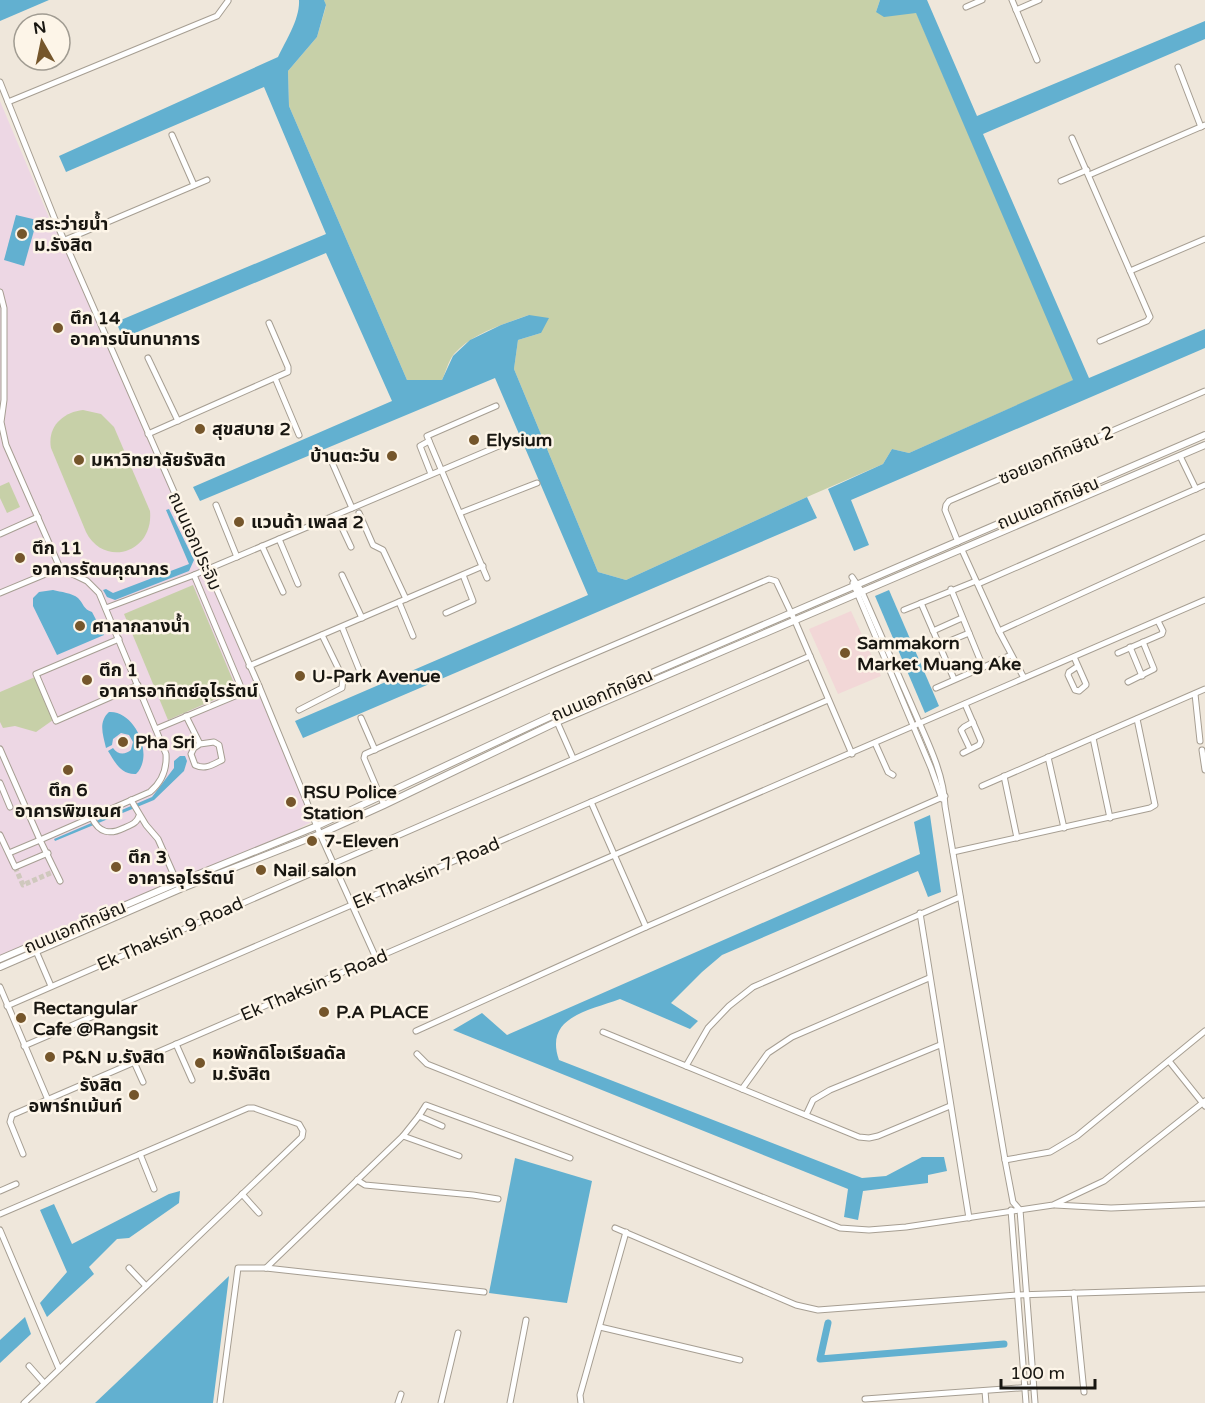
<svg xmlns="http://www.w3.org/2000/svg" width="1205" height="1403" viewBox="0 0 1205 1403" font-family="'Varela Round','Noto Sans Thai',sans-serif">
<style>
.commercial{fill:#f2d7d7}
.education{fill:#edd7e4}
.green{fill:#c7d0a8}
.water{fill:#62b0d0}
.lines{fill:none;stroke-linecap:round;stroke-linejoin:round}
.canal{stroke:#62b0d0;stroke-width:7}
.minor-tunnel{stroke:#cfc8bd;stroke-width:5;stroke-dasharray:5 2.5;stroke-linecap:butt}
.minor-casing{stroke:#a69e92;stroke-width:7}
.tertiary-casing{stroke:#a69e92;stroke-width:8}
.minor{stroke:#fff;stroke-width:5}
.tertiary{stroke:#fff;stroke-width:6}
.poi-dot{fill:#75562b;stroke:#fdf5e8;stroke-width:2}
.labels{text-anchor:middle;stroke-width:5;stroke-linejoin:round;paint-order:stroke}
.poi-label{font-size:18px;font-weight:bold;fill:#181611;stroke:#fdf5e8;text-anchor:start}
.street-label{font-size:18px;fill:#181611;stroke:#fdf5e8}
</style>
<rect width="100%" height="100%" fill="#efe7db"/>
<!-- commercial -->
<polygon class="commercial" points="851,611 881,676 838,694 809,629"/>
<!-- education -->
<polygon class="education" points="0,101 50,220 56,222 65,240 313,821 215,874 0,963"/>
<!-- green -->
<g class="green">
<path d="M324,0H880L876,12H916L1074,380L909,453L892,449L883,464L807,497L626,580L598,572L514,369L518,340L541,333L529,315C504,324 472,333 454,354C448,361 446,372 442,380H407L289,106L288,71L317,37L326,6Z"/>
<path d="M83,410L101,414L114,427L150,511C154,553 104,568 86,532L51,448C47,427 63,412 83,410Z"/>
<polygon points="9,482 20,507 7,513 0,498 0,486"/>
<polygon points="193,585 237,690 168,720 124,614"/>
<polygon points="35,677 53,720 36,732 15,726 3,728 0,722 0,692"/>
</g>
<!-- water -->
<g class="water">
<polygon points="0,0 49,0 0,21"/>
<path d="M299,0H324L326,5L317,37L288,71L289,106L407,380H442L453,356L470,340L501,325L529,315L549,318L541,333L518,340L514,369L598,572L626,580L807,497L817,518L303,738L295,721L588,595L495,378L200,501L193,487L392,401L326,253L123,338L116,322L326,234L264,87L66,172L59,156L278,57C286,40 300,19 299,0Z"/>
<polygon points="880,0 927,0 977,116 1205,21 1205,39 983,134 1089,378 1205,329 1205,348 851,500 869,545 854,551 828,489 883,464 892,449 909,453 1073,380 916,13 884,17 876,12"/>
<polygon points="16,215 37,220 24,266 4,260"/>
<polygon points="169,509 194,560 189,571 115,600 107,597 103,590 106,589 113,593 189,564 166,510"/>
<path d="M53,590C61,592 72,593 78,598C84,604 83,609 92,612L104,635L57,655L33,606V598L39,592Z"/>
<polygon points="889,590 939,706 925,713 875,596"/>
<path d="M109,712C135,710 155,756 136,774C121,775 115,762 108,751L113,748C118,755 125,755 131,750L133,742L129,735L121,733L113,739L112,745L106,748C103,735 98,722 109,712Z"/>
<polygon points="180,756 185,756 187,761 184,771 154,800 55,841 54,839 152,797 174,768 174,761"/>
<path d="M930,815L941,892L928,897L918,871L722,955L702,972L671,1003L698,1021L690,1029L620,999C588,1011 544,1017 559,1060L862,1178L886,1176L922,1157H944L947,1171L928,1175V1183L863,1191L858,1220L844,1217L848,1189L453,1030L482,1013L507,1035L920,854L914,822Z"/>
<polygon points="515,1158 592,1181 567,1303 489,1293"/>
<polygon points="180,1191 179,1203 129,1238 117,1239 89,1267 94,1274 47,1317 40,1303 67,1272 40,1210 54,1204 72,1244 169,1194"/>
<polygon points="229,1276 213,1403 95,1403"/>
<polygon points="25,1317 31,1334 0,1363 0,1340"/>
</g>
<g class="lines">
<!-- canal -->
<polyline class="canal" points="828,1323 820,1359 1004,1344"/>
<!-- minor-tunnel -->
<polyline class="minor-tunnel" points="15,867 23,885 55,871"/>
<defs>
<g id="minor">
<polyline points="1012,0 1037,60"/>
<polyline points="966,7 982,0"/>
<polyline points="1016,10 1039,0"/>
<polyline points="1178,67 1201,127"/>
<polyline points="0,82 56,222 259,686 320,834 376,958"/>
<polyline points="8,102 217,16 228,1"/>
<polyline points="172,135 194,185"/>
<polyline points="1072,138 1150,317 1147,321 1100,341"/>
<polyline points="1089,175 1205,125"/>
<polyline points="1061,181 1087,170"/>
<polyline points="65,240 207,180"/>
<polyline points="1130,271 1205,239"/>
<path d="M0,292L4,308V400L1,422L6,445L60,568L87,581L99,593L166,754C167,769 162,782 150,792L40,840L0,749"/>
<polyline points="148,358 178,421"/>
<polyline points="275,378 299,435"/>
<polyline points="148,434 288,372 288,367 269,323"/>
<polyline points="429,441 420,446 431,474"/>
<polyline points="1180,456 1196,489"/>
<polyline points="331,460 352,508"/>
<polyline points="216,505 237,557"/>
<polyline points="359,513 373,545 383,550 406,599"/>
<polyline points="460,513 537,483"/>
<polyline points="336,515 351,547"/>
<polyline points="0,534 38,517"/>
<polyline points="279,539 298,584"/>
<polyline points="958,542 945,510 946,505 949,501 1205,391"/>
<polyline points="262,546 283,592"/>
<polyline points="962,550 999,631 1024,678"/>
<polyline points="194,575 243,692"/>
<polyline points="342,575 362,618"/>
<path d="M852,577L862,592C879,630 895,668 912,706C925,737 944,772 945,806L1005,1160L1013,1202L1020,1210L1035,1403"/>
<polyline points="487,578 427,436 496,406"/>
<polyline points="853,583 931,768 942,799"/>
<polyline points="978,584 1205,485"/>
<polyline points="951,589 983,667"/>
<polyline points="0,593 60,568"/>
<polyline points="399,602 413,636"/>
<polyline points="921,603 954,679"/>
<polyline points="106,608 194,575 513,440"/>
<polyline points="904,610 976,581"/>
<polyline points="446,613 473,601 463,575"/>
<polyline points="342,627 363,679"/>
<polyline points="933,631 962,618"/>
<polyline points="999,631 1205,537"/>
<polyline points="119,639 36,674 56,721 138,685"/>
<polyline points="940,645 969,633"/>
<polyline points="1130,647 1142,676"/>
<polyline points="1118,653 1162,634 1163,631 1158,621"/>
<polyline points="1074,657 1086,684 1086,685 1079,691 1075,690 1068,675 1069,672 1078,666"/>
<polyline points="249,666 483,566"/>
<polyline points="1128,682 1154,669 1143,642"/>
<polyline points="936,688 1011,655"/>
<polyline points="1195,694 1200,741"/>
<polyline points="299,710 342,688 343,678 322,635"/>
<polyline points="554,715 573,758"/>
<path d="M186,716L200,744L214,742L219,745L222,760C212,765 205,770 195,765L191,754L194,748L200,744"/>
<polyline points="361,718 375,750"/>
<polyline points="156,729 259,686"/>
<polyline points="1093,738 1110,818"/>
<polyline points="875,743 888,772 893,775"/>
<polyline points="970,749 961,730 964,727 973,722"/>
<polyline points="1202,750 1205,770"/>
<polyline points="963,753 979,745 981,741 965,704"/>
<polyline points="1048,757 1064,828"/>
<polyline points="1004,776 1017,838"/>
<polyline points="0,783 10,807"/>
<polyline points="982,786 1205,689"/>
<polyline points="131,800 146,825 158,839 180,889"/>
<polyline points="591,802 646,927"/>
<polyline points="384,805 364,758 365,754 555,670 769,579 776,581 795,621 852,754"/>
<path d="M92,818C99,833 110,835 124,828C131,825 137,823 139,816"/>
<polyline points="0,835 15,867 48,853"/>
<polyline points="953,852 1150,808 1155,805 1137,719"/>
<polyline points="9,853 40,840 60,881"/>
<polyline points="920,913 969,1218"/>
<polyline points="36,951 51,986"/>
<polyline points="0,987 48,1100"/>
<polyline points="7,1006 810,656"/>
<polyline points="416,1031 646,927 945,796"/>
<polyline points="603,1032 859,1137 869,1138 878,1136 950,1106"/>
<polyline points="176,1044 192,1080"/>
<polyline points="24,1046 828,700"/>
<polyline points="417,1054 427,1064 840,1228 869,1230 906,1227 1053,1205 1104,1181 1205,1101"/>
<polyline points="1169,1061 1205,1106"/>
<polyline points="134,1062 143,1082"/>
<polyline points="686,1066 708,1028 729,1006 753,987 960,897"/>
<polyline points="742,1089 768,1053 792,1037 929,978"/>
<polyline points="806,1115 813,1100 830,1090 940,1045"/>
<polyline points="419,1116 442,1126"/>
<polyline points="403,1136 459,1156"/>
<polyline points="23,1154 10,1122 12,1115 1205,600"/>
<polyline points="140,1154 154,1189"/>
<polyline points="1005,1160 1050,1152 1077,1136 1205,1031"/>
<polyline points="357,1180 365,1185 473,1195 498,1199"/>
<polyline points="0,1191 16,1184"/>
<polyline points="242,1194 259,1213"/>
<polyline points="1055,1205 1111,1208 1205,1204"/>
<polyline points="1011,1210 1026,1403"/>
<polyline points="0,1214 248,1108 254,1108 299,1124 303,1131 302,1137 24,1403"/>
<polyline points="615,1228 796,1305 818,1310 1017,1295 1205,1289"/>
<polyline points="0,1230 59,1369"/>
<polyline points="129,1268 146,1286"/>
<polyline points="266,1268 403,1136 419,1116 426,1105 570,1158"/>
<polyline points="1074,1293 1084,1392"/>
<polyline points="600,1327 740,1360"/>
<polyline points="29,1366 44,1383"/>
<polyline points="985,1391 986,1403"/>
<polyline points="865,1399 1033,1387"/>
<polyline points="220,1403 238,1268 266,1268 484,1292"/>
<polyline points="398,1403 401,1394"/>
<polyline points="441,1403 458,1333"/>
<polyline points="510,1403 526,1320"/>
<polyline points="581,1403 580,1395 626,1232"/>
</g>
<g id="tertiary">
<polyline points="0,959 177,883 317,826 554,715 1205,435"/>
<polyline points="0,967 180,889 320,834 384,805 557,722 1205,445"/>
</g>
</defs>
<!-- minor casing -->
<use href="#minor" class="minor-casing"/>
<!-- tertiary casing -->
<use href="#tertiary" class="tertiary-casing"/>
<!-- minor -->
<use href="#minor" class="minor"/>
<!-- tertiary -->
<use href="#tertiary" class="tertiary"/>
</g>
<!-- markers -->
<g class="poi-dot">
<circle cx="22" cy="234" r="6"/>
<circle cx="58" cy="328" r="6"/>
<circle cx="200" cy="429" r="6"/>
<circle cx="474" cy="440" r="6"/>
<circle cx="392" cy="456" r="6"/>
<circle cx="79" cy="460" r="6"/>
<circle cx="239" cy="522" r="6"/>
<circle cx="20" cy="558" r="6"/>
<circle cx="80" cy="626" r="6"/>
<circle cx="845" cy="653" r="6"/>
<circle cx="300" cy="676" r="6"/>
<circle cx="87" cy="680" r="6"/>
<circle cx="123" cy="742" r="6"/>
<circle cx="68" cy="770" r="6"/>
<circle cx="291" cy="802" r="6"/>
<circle cx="312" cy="841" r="6"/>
<circle cx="116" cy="867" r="6"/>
<circle cx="261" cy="870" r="6"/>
<circle cx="324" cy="1012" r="6"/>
<circle cx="21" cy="1018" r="6"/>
<circle cx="50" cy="1057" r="6"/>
<circle cx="200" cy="1063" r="6"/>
<circle cx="134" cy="1095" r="6"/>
</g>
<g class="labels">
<!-- poi labels -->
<g class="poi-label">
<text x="34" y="230">สระว่ายน้ำ<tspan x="34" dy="21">ม.รังสิต</tspan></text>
<text x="70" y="324">ตึก 14<tspan x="70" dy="21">อาคารนันทนาการ</tspan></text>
<text x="212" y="435">สุขสบาย 2</text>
<text x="486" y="446">Elysium</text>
<text x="380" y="462" text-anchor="end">บ้านตะวัน</text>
<text x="91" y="466">มหาวิทยาลัยรังสิต</text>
<text x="251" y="528">แวนด้า เพลส 2</text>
<text x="32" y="554">ตึก 11<tspan x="32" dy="21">อาคารรัตนคุณากร</tspan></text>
<text x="92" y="632">ศาลากลางน้ำ</text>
<text x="857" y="649">Sammakorn<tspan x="857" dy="21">Market Muang Ake</tspan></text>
<text x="99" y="676">ตึก 1<tspan x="99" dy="21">อาคารอาทิตย์อุไรรัตน์</tspan></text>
<text x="312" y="682">U-Park Avenue</text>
<text x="135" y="748">Pha Sri</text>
<text x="68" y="796" text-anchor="middle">ตึก 6<tspan x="68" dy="21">อาคารพิฆเณศ</tspan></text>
<text x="303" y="798">RSU Police<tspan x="303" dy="21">Station</tspan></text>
<text x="324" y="847">7-Eleven</text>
<text x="128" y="863">ตึก 3<tspan x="128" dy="21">อาคารอุไรรัตน์</tspan></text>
<text x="273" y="876">Nail salon</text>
<text x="33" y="1014">Rectangular<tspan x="33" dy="21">Cafe @Rangsit</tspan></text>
<text x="336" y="1018">P.A PLACE</text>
<text x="212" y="1059">หอพักดิโอเรียลดัล<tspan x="212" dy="21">ม.รังสิต</tspan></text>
<text x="62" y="1063">P&amp;N ม.รังสิต</text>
<text x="122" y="1091" text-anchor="end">รังสิต<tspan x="122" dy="21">อพาร์ทเม้นท์</tspan></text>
</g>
<!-- street labels -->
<g class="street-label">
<text transform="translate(1056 455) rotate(-23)" y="6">ซอยเอกทักษิณ 2</text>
<text transform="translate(1048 503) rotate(-23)" y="6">ถนนเอกทักษิณ</text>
<text transform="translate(195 541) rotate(66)" y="6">ถนนเอกประจิม</text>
<text transform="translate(602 695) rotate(-23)" y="6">ถนนเอกทักษิณ</text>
<text transform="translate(426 873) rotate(-23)" y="6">Ek Thaksin 7 Road</text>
<text transform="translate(75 927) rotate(-23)" y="6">ถนนเอกทักษิณ</text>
<text transform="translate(170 934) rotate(-24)" y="6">Ek Thaksin 9 Road</text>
<text transform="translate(314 985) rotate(-23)" y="6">Ek Thaksin 5 Road</text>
</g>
</g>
<!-- north arrow -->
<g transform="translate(42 42) rotate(351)"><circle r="28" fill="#fdf5e8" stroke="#a19c92" stroke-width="1.5"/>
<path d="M0-4.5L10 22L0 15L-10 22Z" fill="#75562b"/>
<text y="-9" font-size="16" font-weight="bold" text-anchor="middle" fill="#181611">N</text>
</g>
<!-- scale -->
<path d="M1001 1379v9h94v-9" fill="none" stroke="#181611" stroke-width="3"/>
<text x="1010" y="1379" font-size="18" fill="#181611" stroke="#fdf5e8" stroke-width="4.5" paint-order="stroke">100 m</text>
</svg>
